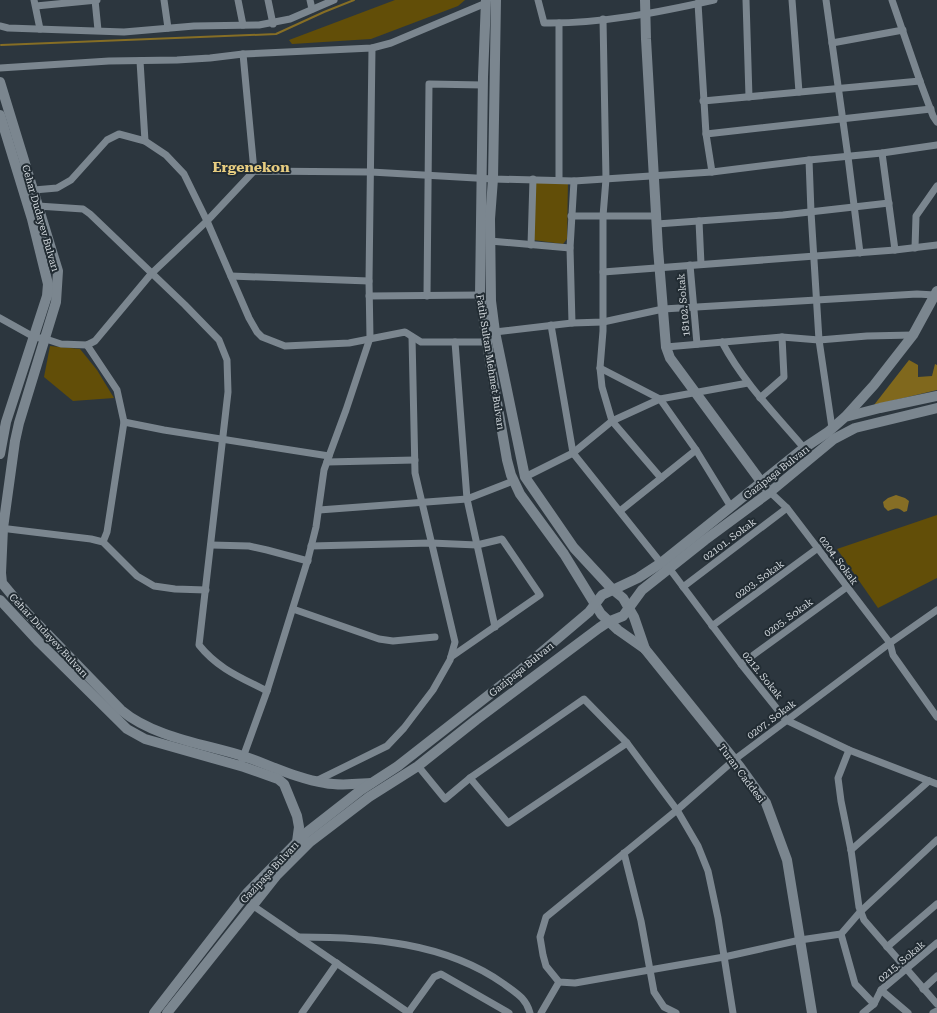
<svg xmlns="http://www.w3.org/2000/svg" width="937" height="1013" viewBox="0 0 937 1013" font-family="'Roboto Serif',serif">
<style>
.green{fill:#624e08}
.forest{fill:#80681d}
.water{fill:#866e25}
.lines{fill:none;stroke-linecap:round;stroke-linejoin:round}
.stream{stroke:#866e25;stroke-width:2}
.street{stroke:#7b868f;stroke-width:7}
.secondary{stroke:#7b868f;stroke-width:10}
.labels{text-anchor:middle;stroke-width:4;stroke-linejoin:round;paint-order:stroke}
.street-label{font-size:10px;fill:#d2d8dd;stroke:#222c33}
.district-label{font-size:14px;font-weight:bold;fill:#e6cc80;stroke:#222c33}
</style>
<rect width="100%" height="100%" fill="#2c363e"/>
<!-- green -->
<g class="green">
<polygon points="395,0 465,0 458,6 371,39 292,44 289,40"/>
<polygon points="535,180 568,180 567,239 563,244 533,240"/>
<polygon points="50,346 80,349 97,370 114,398 73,401 44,377"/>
<polygon points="937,515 937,578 878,608 837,549"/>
</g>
<!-- forest -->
<polygon class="forest" points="909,360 918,365 918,377 932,376 935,364 937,365 937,390 874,405"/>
<!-- water -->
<path class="water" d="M896,495L905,498L909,501L907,511L904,512C898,507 895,508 888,511L884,507L883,502L888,498Z"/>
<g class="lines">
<!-- stream -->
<polyline class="stream" points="1,45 276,34 324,12 354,0"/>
<!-- street -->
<g class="street">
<polyline points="34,0 40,29"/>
<polyline points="95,0 98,30"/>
<polyline points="164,0 168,28"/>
<polyline points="238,0 243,25"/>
<polyline points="268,0 273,24"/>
<polyline points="310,0 312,9"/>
<path d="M538,0L544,23C600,24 660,12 714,0"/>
<polyline points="746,0 749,97"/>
<polyline points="792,0 799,92"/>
<polyline points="826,0 848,157 860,253"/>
<polyline points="892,0 921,84 933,116 937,122"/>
<polyline points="698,3 706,134 712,172"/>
<polyline points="36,6 97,0"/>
<polyline points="603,19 606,179 603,216 603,331 600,368 602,387 612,421 661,478"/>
<polyline points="0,26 8,28 124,32 194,26 259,25 290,19 334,0"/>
<polyline points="832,43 903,30"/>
<polyline points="243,54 254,171"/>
<polyline points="140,61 145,141"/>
<polyline points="0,68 109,61 177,60 210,58 243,54 372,48 391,43 486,3"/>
<polyline points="703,101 920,81"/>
<polyline points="706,134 931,109"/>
<polyline points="882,153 895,250"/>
<polyline points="809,160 811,212 819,340 832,428"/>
<polyline points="559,180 559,23"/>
<polyline points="34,190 57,188 71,180 107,140 119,134 145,141 166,155 184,174 207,221 249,318 257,332 262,337 285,346 349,343 405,332 421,342 487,342"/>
<path d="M38,206L83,209L90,214L185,305L219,340L227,360L228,392L199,645C218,669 242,678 267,691"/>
<polyline points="571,216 656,216"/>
<polyline points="699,221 701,264"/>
<polyline points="657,224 783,215 889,203"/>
<polyline points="490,241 570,248"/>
<polyline points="531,245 533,179"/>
<polyline points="915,248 916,216 937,186"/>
<polyline points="690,265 697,344"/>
<polyline points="603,272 895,250 937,245"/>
<polyline points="231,276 369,281"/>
<polyline points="369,296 480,295"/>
<polyline points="427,296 429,84 483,85"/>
<polyline points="0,318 34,337 46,339 61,344 87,345 95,341 151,274 207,221 254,171 371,172 493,179 574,181 712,172 809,160 882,153 937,145"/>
<polyline points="572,323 570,248 574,181"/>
<polyline points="551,325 573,453 661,563"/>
<polyline points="495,332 572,323 603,322 663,309 917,294 935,295"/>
<polyline points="455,342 467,499 495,627"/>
<path d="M722,342C743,382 775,414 804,448"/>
<polyline points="87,345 117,390 124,422 107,532 103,542"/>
<polyline points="666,347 782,337 819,340 867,336 913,335"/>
<polyline points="600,368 660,399 696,450 731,507"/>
<polyline points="760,398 784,377 782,337"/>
<polyline points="124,422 164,430 329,456"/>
<polyline points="327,462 415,460"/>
<polyline points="525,477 573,453 612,421 660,399 748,383"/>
<polyline points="770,492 787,508 890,643 893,655 937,717"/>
<polyline points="319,510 467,499 513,481"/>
<polyline points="620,511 696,450"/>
<polyline points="0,528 91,539 103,542 137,576 154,586 175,589 206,590"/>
<polyline points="211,545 249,546 267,550 308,561"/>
<polyline points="311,546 431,543 477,545 502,539 540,595 451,657"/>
<polyline points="669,568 741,664 786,720 849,750 937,784"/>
<polyline points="683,587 787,508"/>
<polyline points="293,609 379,639 393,641 435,637"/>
<polyline points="937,610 890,643 734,760 677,810 546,917 540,937 543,955 546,966 559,982 575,983 724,957 800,940 841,934 860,912 937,840"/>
<polyline points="712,626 818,548"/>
<polyline points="741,664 847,587"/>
<polyline points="849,750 838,778 841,801 851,850 859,907 864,920 937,1004"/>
<polyline points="242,760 267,691 308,559 316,527 324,470 329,456 346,410 370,338 369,281 372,48"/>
<polyline points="418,766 445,799 470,778 584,699 627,743 677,810 698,846 708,871 718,918 733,1013"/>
<polyline points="470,778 508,823 627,743"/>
<polyline points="316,781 387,746 404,728 433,690 450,660 455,642 415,473 412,337"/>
<polyline points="851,850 929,781"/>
<polyline points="624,853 641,921 654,992 664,1007 676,1013"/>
<polyline points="252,905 409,1013"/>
<polyline points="841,934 855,984 874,1004"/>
<path d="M299,937C369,937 445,942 504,984C516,993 526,998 530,1013"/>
<polyline points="887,947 937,904"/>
<polyline points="923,989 937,976"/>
<polyline points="881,990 908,1013"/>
<polyline points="302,1013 337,963"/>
<polyline points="408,1013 434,977 441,974 509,1013"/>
<polyline points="541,1013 559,982"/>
<polyline points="863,1013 874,1004 881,990 937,943"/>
<polyline points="933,1013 937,1011"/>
</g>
<!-- secondary -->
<g class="secondary">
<polyline points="486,0 483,77 480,295 490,362 507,460 511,475 520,494 564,554 601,614 618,630 645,649 740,767 766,803 787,860 812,1013"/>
<polyline points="496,0 493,179 490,219 491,301 495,332 525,477 574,548 612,589 623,598 634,617 645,649"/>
<polyline points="645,0 646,39 658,249 666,347 670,358 765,487"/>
<path d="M0,82L58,271L56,302L19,423L15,441L3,528L1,573L2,583L27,613L121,710C153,737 204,744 243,756C270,765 297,779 325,783C340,786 355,784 371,783"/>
<polyline points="0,115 32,219 48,284 47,296 6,422 0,454"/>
<polyline points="846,416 874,385 913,335 937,291"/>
<polyline points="0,600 39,642 127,729 145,739 244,767 278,779 284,784 297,816 299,827 297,842"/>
<polyline points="154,1013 247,893 306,833 361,790 398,766 517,673 589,612 602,595 638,578 661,563 804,448 828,432 845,417 880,408 937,396"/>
<polyline points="167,1013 277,875 310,842 369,797 418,766 476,720 599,628 608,622 623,616 642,590 705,540 770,492 834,439 855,428 937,408"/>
</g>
</g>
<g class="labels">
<!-- street labels -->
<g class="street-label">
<text transform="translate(41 218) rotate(74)" y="4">Cehar Dudayev Bulvarı</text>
<text transform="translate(683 305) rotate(-95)" y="4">18102. Sokak</text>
<text transform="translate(491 362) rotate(81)" y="4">Fatih Sultan Mehmet Bulvarı</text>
<text transform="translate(776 472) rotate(-38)" y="4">Gazipaşa Bulvarı</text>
<text transform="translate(729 539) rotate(-37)" y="4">02101. Sokak</text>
<text transform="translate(839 560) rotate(53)" y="4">0204. Sokak</text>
<text transform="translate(759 579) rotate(-36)" y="4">0203. Sokak</text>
<text transform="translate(788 617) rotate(-36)" y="4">0205. Sokak</text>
<text transform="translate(49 635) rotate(47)" y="4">Cehar Dudayev Bulvarı</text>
<text transform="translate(521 669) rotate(-39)" y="4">Gazipaşa Bulvarı</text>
<text transform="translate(763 675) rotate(51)" y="4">0212. Sokak</text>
<text transform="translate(771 719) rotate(-37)" y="4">0207. Sokak</text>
<text transform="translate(742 773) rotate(53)" y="4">Turan Caddesi</text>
<text transform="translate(269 872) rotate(-47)" y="4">Gazipaşa Bulvarı</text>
<text transform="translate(901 961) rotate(-40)" y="4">0215. Sokak</text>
</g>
<!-- district labels -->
<g class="district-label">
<text x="251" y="172">Ergenekon</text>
</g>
</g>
</svg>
